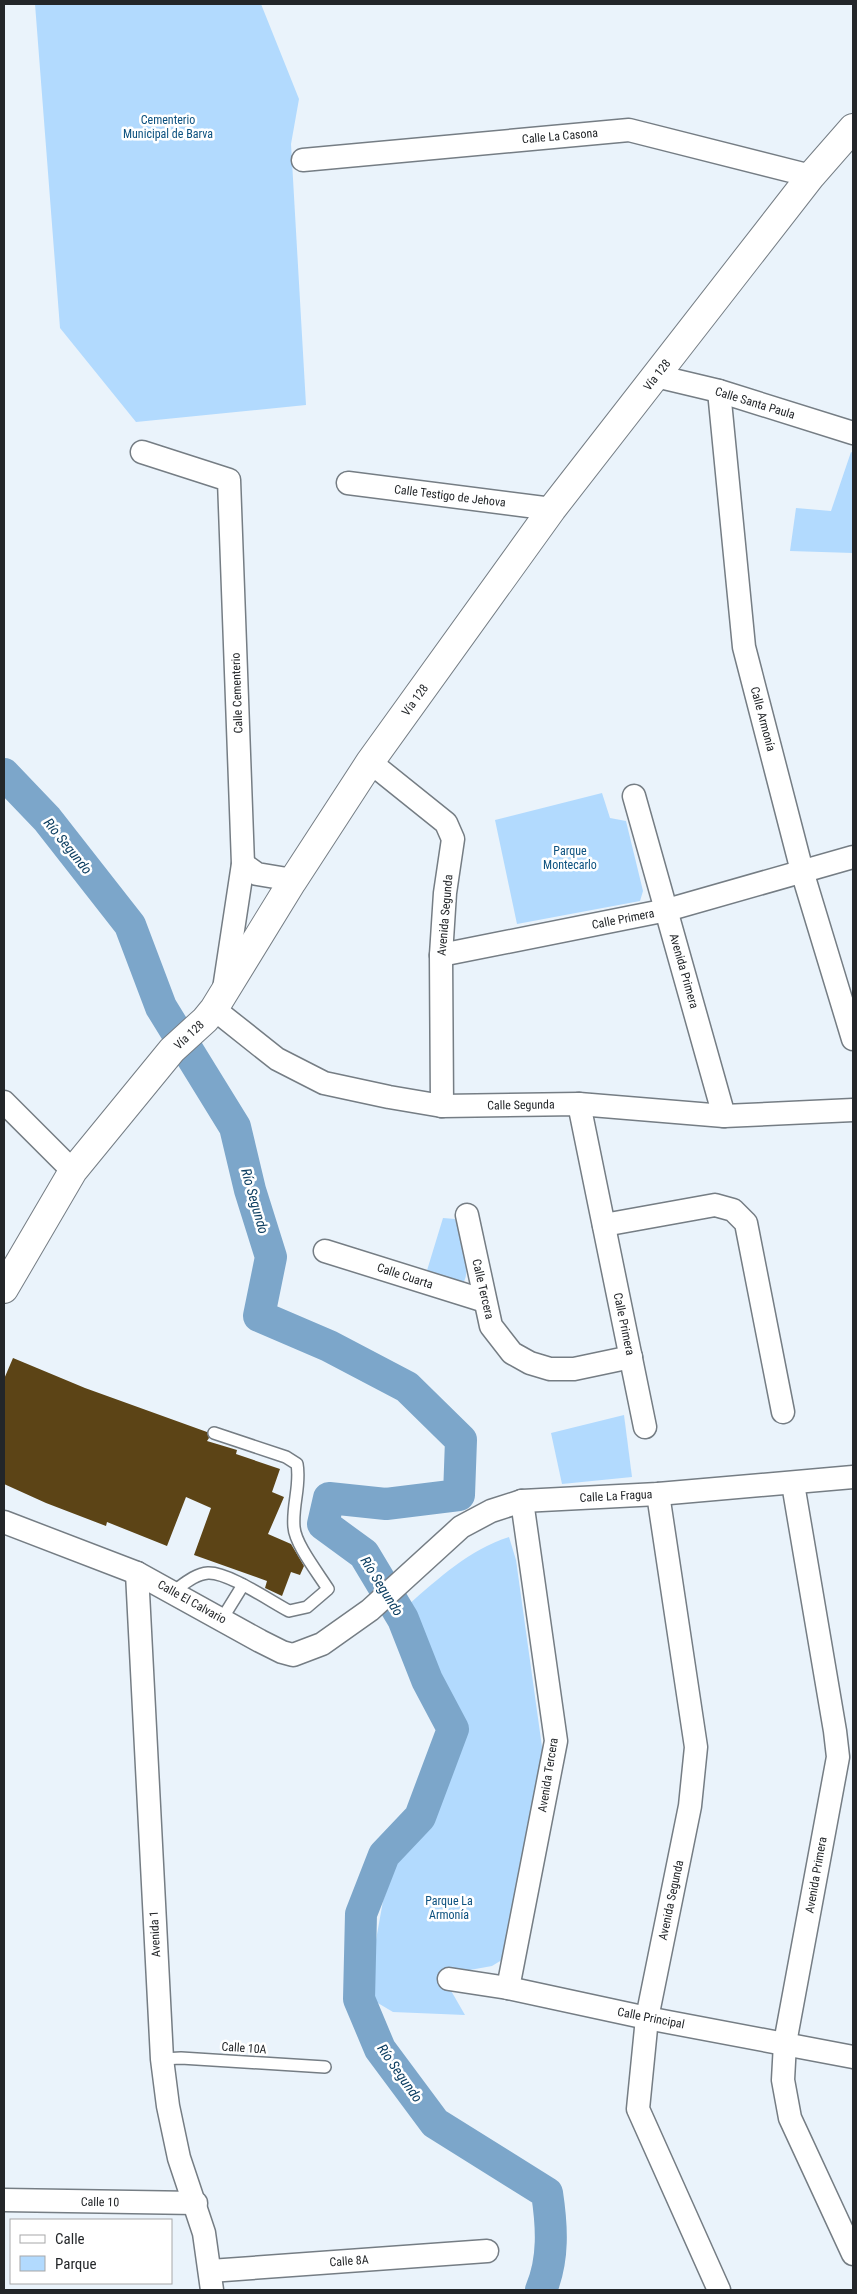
<svg xmlns="http://www.w3.org/2000/svg" width="857" height="2294" viewBox="0 0 857 2294" font-family="'Roboto Condensed',sans-serif">
<style>
.green{fill:#b2dafe}
.lines{fill:none;stroke-linecap:round;stroke-linejoin:round}
.river{stroke:#7ca6ca;stroke-width:32}
.building{fill:#5c4416}
.service-casing{stroke:#757d84;stroke-width:14}
.minor-casing{stroke:#757d84;stroke-width:25}
.secondary-casing{stroke:#757d84;stroke-width:30}
.service{stroke:#fff;stroke-width:11}
.minor{stroke:#fff;stroke-width:22}
.secondary{stroke:#fff;stroke-width:28}
.labels{text-anchor:middle;stroke-width:5;stroke-linejoin:round;paint-order:stroke}
.park-label{font-size:12px;fill:#0c517f;stroke:#fff}
.street-label{font-size:12px;fill:#232629;stroke:#fff}
.water-label{font-size:14px;font-style:italic;fill:#0c3e61;stroke:#fff}
</style>
<rect width="100%" height="100%" fill="#eaf3fb"/>
<!-- green -->
<g class="green">
<polygon points="35,4 261,4 299,99 291,144 306,405 136,422 60,328"/>
<polygon points="851,452 853,453 853,553 790,551 796,508 831,511"/>
<polygon points="602,793 610,818 626,821 643,891 640,901 517,924 495,820"/>
<path d="M443,1218L455,1219C461,1239 473,1264 463,1284L425,1277Z"/>
<polygon points="624,1415 632,1477 562,1484 551,1433"/>
<path d="M509,1537L516,1560L543,1754L505,1958L492,1966L442,1975L465,2015L393,2012L371,1999L372,1962L383,1901L398,1859L429,1824L467,1734L408,1605C439,1578 469,1550 509,1537Z"/>
</g>
<g class="lines">
<!-- river -->
<path class="river" d="M4,774L47,819L130,925L161,1007L235,1127L250,1190L271,1257L259,1316L329,1346L407,1387L461,1440L459,1495L386,1504L329,1498L323,1524L364,1554L403,1619L427,1680L453,1729L420,1817L384,1855L361,1914L359,1999L380,2049L435,2123L547,2193C552,2226 554,2259 541,2290"/>
</g>
<!-- building -->
<polygon class="building" points="13,1358 85,1388 207,1432 209,1438 207,1441 237,1450 236,1454 280,1469 272,1492 284,1497 268,1534 291,1544 304,1566 300,1575 291,1572 282,1596 265,1588 267,1581 194,1555 211,1508 186,1497 167,1546 107,1522 106,1526 46,1503 4,1484 4,1379"/>
<g class="lines">
<defs>
<g id="service">
<path d="M174,1591C184,1584 195,1574 208,1573C228,1572 270,1601 289,1611L307,1607L328,1589C318,1573 295,1544 294,1527C292,1505 301,1485 297,1464L286,1457L214,1433"/>
<polyline points="222,1619 243,1585"/>
<polyline points="162,2059 181,2058 325,2067"/>
</g>
<g id="minor">
<polyline points="303,160 629,130 811,176"/>
<polyline points="656,376 719,391 853,433"/>
<polyline points="719,391 744,647 802,871 853,1039"/>
<polyline points="142,452 229,480 243,864 224,989"/>
<polyline points="348,483 552,509"/>
<polyline points="370,762 446,823 453,839 445,893 441,955 442,1106"/>
<polyline points="634,796 724,1116"/>
<polyline points="243,864 257,874 287,879 292,882"/>
<polyline points="441,955 667,910 853,857"/>
<polyline points="214,1009 277,1059 324,1083 389,1097 442,1106 579,1104 724,1116 853,1110"/>
<polyline points="4,1102 73,1171"/>
<polyline points="579,1104 645,1427"/>
<polyline points="467,1215 491,1326 512,1353 530,1363 550,1369 574,1369 631,1357"/>
<polyline points="604,1225 715,1205 733,1210 746,1223 783,1412"/>
<polyline points="325,1251 485,1301"/>
<polyline points="793,1484 835,1731 838,1757 785,2043 783,2080 790,2118 853,2254"/>
<polyline points="658,1494 696,1747 690,1806 647,2018 638,2109 719,2290"/>
<polyline points="4,1522 137,1573 260,1641 282,1652 293,1655 322,1644 370,1610 461,1527 491,1511 522,1501 658,1494 853,1477"/>
<polyline points="137,1573 162,2059 168,2106 179,2158 204,2233 212,2290"/>
<polyline points="449,1979 508,1988 647,2018 853,2057"/>
<polyline points="508,1988 556,1741 522,1501"/>
<polyline points="4,2200 196,2203"/>
<polyline points="210,2271 487,2251"/>
</g>
<polyline id="secondary" points="4,1289 73,1171 172,1050 205,1020 214,1009 292,882 370,762 552,509 811,176 853,128"/>
</defs>
<!-- service casing -->
<use href="#service" class="service-casing"/>
<!-- minor casing -->
<use href="#minor" class="minor-casing"/>
<!-- secondary casing -->
<use href="#secondary" class="secondary-casing"/>
<!-- service -->
<use href="#service" class="service"/>
<!-- minor -->
<use href="#minor" class="minor"/>
<!-- secondary -->
<use href="#secondary" class="secondary"/>
</g>
<g class="labels">
<!-- park labels -->
<g class="park-label">
<text x="168" y="124">Cementerio<tspan x="168" dy="14">Municipal de Barva</tspan></text>
<text x="570" y="855">Parque<tspan x="570" dy="14">Montecarlo</tspan></text>
<text x="449" y="1905">Parque La<tspan x="449" dy="14">Armonía</tspan></text>
</g>
<!-- street labels -->
<g class="street-label">
<text transform="translate(560 136) rotate(-5)" y="4">Calle La Casona</text>
<text transform="translate(657 375) rotate(-52)" y="4">Vía 128</text>
<text transform="translate(755 403) rotate(17)" y="4">Calle Santa Paula</text>
<text transform="translate(450 496) rotate(7)" y="4">Calle Testigo de Jehova</text>
<text transform="translate(237 693) rotate(-92)" y="4">Calle Cementerio</text>
<text transform="translate(415 700) rotate(-54)" y="4">Vía 128</text>
<text transform="translate(763 719) rotate(75)" y="4">Calle Armonía</text>
<text transform="translate(445 915) rotate(-85)" y="4">Avenida Segunda</text>
<text transform="translate(623 919) rotate(-11)" y="4">Calle Primera</text>
<text transform="translate(684 971) rotate(74)" y="4">Avenida Primera</text>
<text transform="translate(189 1035) rotate(-43)" y="4">Vía 128</text>
<text transform="translate(521 1105) rotate(-1)" y="4">Calle Segunda</text>
<text transform="translate(405 1276) rotate(18)" y="4">Calle Cuarta</text>
<text transform="translate(483 1289) rotate(77)" y="4">Calle Tercera</text>
<text transform="translate(624 1324) rotate(78)" y="4">Calle Primera</text>
<text transform="translate(616 1496) rotate(-3)" y="4">Calle La Fragua</text>
<text transform="translate(192 1602) rotate(29)" y="4">Calle El Calvario</text>
<text transform="translate(548 1775) rotate(-81)" y="4">Avenida Tercera</text>
<text transform="translate(816 1875) rotate(-80)" y="4">Avenida Primera</text>
<text transform="translate(671 1900) rotate(-78)" y="4">Avenida Segunda</text>
<text transform="translate(155 1934) rotate(-93)" y="4">Avenida 1</text>
<text transform="translate(651 2018) rotate(11)" y="4">Calle Principal</text>
<text transform="translate(244 2048) rotate(4)" y="4">Calle 10A</text>
<text transform="translate(100 2202) rotate(1)" y="4">Calle 10</text>
<text transform="translate(349 2261) rotate(-4)" y="4">Calle 8A</text>
</g>
<!-- water labels -->
<g class="water-label">
<text transform="translate(68 846) rotate(51)" y="5">Río Segundo</text>
<text transform="translate(255 1201) rotate(74)" y="5">Río Segundo</text>
<text transform="translate(382 1586) rotate(58)" y="5">Río Segundo</text>
<text transform="translate(400 2073) rotate(55)" y="5">Río Segundo</text>
</g>
</g>
<!-- border -->
<rect width="857" height="2294" fill="none" stroke="#232629" stroke-width="10"/>
<!-- legend -->
<rect x="10" y="2219" width="162" height="65" fill="#ffffff" stroke="#a7a8a9"/>
<rect x="20" y="2235" width="25" height="8" fill="#ffffff" stroke="#a7a8a9"/>
<text x="55" y="2244" font-size="15" fill="#232629">Calle</text>
<rect x="20" y="2256" width="25" height="15" fill="#b2dafe" stroke="#a7a8a9"/>
<text x="55" y="2269" font-size="15" fill="#232629">Parque</text>
</svg>
